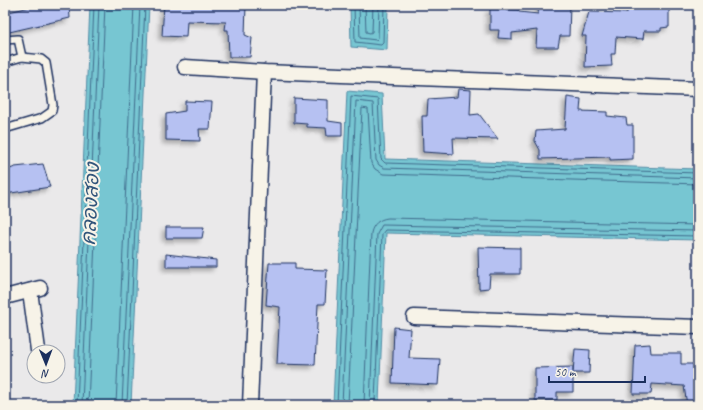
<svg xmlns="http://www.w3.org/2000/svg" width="703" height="410" viewBox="0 0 703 410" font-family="Caveat,'Playpen Sans Thai',sans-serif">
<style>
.water{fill:#77c6d2;stroke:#528aa4}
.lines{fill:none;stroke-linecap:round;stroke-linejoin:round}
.shore{stroke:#406b8c;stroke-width:1}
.building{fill:#b6c1f2;stroke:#1b2f5e;filter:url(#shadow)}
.service-casing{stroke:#1b2f5e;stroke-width:10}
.minor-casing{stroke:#1b2f5e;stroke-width:17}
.service{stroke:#f7f3e8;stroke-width:7}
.minor{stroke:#f7f3e8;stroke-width:14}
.labels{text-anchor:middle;stroke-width:4;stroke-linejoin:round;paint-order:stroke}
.water-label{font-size:20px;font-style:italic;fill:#32557b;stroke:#f7f3e8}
</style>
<defs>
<filter id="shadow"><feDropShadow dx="-3.5" dy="3.5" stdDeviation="2" flood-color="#0004"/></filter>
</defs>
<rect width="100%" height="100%" fill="#eae9ea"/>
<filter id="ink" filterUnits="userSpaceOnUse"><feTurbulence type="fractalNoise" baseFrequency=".025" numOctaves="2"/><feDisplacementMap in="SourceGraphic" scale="8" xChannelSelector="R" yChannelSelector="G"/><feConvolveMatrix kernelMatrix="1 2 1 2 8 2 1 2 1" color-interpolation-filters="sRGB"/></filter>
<g filter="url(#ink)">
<!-- water -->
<g class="water">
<polygon points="90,5 149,5 131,405 73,405"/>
<polygon points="350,5 388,5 387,50 351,47"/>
<polygon points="347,91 382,94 385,159 698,169 698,240 386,233 379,402 494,405 333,405"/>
</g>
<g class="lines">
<!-- shore -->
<g class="shore">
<polyline points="354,5 355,42 381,45 383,43 384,5"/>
<polyline points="359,5 360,38 376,40 378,38 379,5"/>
<polyline points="365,5 366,32 370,33 372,32 373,5"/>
<polyline points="77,405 94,5"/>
<polyline points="82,405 99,5"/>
<polyline points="88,405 105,5"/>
<polyline points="116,405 134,5"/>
<polyline points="122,405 140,5"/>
<polyline points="127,405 145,5"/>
<polyline points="337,405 351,96 378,99 381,159 385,163 698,173"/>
<polyline points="342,405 356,101 373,103 376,160 379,165 384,168 698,178"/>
<polyline points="348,405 362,108 368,109 371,163 375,169 383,174 698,184"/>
<path d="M364,405L371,233C373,224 379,219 388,218L698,225"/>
<polyline points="370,405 377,234 382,225 698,231"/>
<polyline points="376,405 375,401 382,234 385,230 698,236"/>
</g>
</g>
<!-- building -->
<g class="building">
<polygon points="38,5 69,5 70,18 5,33 5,13"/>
<polygon points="164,5 246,5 245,35 252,38 250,57 229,57 228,30 225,30 226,22 187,21 186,37 162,36"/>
<polygon points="539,5 570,5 569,36 560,36 558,47 536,47 537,30 512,33 512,39 498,38 499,30 490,30 490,9 518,10 519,12 538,14"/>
<polygon points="627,6 669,9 669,27 661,28 661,31 644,31 643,39 616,37 615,54 611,54 612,66 585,67 586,36 582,36 589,12 627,13"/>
<polygon points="458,89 471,90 470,115 479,114 498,139 453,138 454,154 423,152 422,116 427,116 428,99 457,97"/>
<polygon points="567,97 581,99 580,111 607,112 607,116 626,118 627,125 633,125 633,159 610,160 610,157 540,159 540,150 535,141 536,131 565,129"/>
<polygon points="294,98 328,100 328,121 342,123 342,136 327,136 326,128 307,127 307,124 294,123"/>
<polygon points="185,101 212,102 210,129 199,129 200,141 166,140 166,114 185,111"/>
<polygon points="43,164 50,187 5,194 5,171 15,167"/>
<polygon points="166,227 204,227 202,238 166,238"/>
<polygon points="478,247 520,248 520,274 490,274 489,288 479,289"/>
<polygon points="166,254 216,260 216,267 166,267"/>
<polygon points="269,263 295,263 295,269 327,270 325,304 318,304 315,365 277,364 280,307 266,305"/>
<polygon points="394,327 411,329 409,358 440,359 438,385 392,383"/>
<polygon points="650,344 651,353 681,353 681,364 698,364 698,405 687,405 684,386 652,384 651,394 633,394 635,345"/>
<polygon points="575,349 590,350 589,373 573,373 573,392 557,392 557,400 535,400 535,368 573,367 573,372"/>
</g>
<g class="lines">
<defs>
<g id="service">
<polyline points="5,40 18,39 22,57 5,62"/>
<polyline points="5,129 42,118 52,111 53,105 46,63 41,59 22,57"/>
</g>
<g id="minor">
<polyline points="185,67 264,72 698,89"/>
<polyline points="30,291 38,350"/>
<polyline points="5,297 40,288"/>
<polyline points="414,317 698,327"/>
<polyline points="250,405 264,72"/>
</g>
</defs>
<!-- service casing -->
<use href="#service" class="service-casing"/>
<!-- minor casing -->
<use href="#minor" class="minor-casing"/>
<!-- service -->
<use href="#service" class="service"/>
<!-- minor -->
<use href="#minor" class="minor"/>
</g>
</g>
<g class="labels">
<!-- water labels -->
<g class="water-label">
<text transform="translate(90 204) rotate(-87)" y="7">คลองสอง</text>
</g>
</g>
<!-- margin -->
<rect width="703" height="410" fill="none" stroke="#f7f3e8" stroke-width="20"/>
<rect x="10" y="10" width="683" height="390" fill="none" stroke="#1b2f5e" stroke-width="1.5" filter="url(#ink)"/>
<!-- north arrow -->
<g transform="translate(46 364) rotate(179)"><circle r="19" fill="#f7f3e8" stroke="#9fa5b1"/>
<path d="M0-3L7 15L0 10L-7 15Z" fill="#1b2f5e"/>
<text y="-6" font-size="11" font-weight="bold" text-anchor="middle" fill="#1b2f5e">N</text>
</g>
<!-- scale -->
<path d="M549 376v6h96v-6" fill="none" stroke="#1b2f5e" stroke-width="2"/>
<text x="555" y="376" font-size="12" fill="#1b2f5e" stroke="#f7f3e8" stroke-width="3" paint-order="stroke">50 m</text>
</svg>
